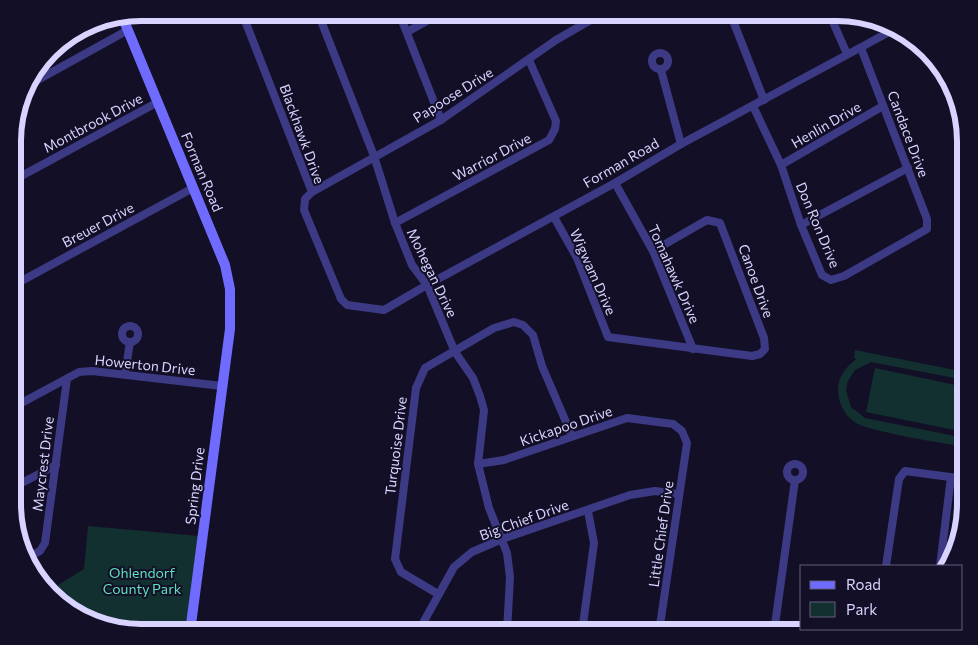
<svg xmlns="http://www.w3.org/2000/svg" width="978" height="645" viewBox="0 0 978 645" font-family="Commissioner,sans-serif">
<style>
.green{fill:#12302f}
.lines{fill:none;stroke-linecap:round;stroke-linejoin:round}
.street{stroke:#3d3a85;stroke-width:8}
.secondary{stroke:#6f6bff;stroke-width:10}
.labels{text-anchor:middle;stroke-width:4;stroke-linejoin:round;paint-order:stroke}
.street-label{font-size:14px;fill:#d9d4ff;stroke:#130f26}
.park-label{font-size:14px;fill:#5fe0c0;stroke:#130f26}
.rim{fill:none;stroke:#d9d4ff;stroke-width:6}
</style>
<rect width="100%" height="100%" fill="#130f26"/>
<!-- green -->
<g class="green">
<path d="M855,350L965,372V380L871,362L855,370L848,381L846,390L851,407L865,418L965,438V446C948,445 869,431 856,423C845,416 838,403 838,390C838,377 846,366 857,359L854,358Z"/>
<polygon points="875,368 965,387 964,432 866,412"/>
<polygon points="88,526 199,536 187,632 141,632 70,611 50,590 84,569"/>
</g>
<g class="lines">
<!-- street -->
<g class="street">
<polyline points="242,13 312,192 305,199 304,210 341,299 347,305 384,310 427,285 615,183 681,144 893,30"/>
<polyline points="318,13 374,156 395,223 412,265 427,285 455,352 473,378 480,396 484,410 478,464 489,508 507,553 510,577 507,632"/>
<polyline points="399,13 441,120"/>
<polyline points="730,13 764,100"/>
<polyline points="829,13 847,54"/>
<polyline points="407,32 441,13"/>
<circle cx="660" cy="61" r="8"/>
<polyline points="661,70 681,144"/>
<polyline points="25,87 128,30"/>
<polyline points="753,106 781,165 801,225 822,275 831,280 844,276 927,229 927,219 861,48"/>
<polyline points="781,165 883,106"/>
<polyline points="14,180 158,102"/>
<polyline points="615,183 653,251 693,349"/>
<polyline points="312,192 441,120 556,40 603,13"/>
<polyline points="554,217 577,258 608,337 752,356 760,354 765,349 764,338 720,223 707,220 653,251"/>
<polyline points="395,223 549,140 555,129 556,121 529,60"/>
<polyline points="801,225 908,168"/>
<polyline points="14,285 193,188"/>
<circle cx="130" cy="334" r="8"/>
<polyline points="125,374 130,342"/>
<polyline points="14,407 79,372 92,371 222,386"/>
<circle cx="795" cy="472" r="8"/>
<polyline points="478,464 504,460 627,418 673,424 682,431 687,443 659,632"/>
<polyline points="14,487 56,465"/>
<polyline points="27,558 40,551 45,543 67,379"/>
<polyline points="886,566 899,479 905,471 965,479"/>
<polyline points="940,566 951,477"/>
<polyline points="438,594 401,572 395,559 416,388 425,368 494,328 514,322 523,325 533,335 542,366 572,436"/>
<polyline points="418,632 454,567 472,552 502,539 630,495 655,491 679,494"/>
<polyline points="582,632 594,543 588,511"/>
<polyline points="774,632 795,480"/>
</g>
<!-- secondary -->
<polyline class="secondary" points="122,16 225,265 230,289 230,329 190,632"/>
</g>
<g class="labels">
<!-- street labels -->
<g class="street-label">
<text transform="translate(453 95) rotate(-32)" y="5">Papoose Drive</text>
<text transform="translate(93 123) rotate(-28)" y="5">Montbrook Drive</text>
<text transform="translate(826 125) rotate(-30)" y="5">Henlin Drive</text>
<text transform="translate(302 134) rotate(70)" y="5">Blackhawk Drive</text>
<text transform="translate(908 134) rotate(69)" y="5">Candace Drive</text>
<text transform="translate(492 157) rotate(-28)" y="5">Warrior Drive</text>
<text transform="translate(621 163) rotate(-30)" y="5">Forman Road</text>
<text transform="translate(202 172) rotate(67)" y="5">Forman Road</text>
<text transform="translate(98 225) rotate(-28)" y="5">Breuer Drive</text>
<text transform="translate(818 225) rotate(67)" y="5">Don Ron Drive</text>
<text transform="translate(593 272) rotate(66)" y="5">Wigwam Drive</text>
<text transform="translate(432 273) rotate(64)" y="5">Mohegan Drive</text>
<text transform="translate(674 274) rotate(66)" y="5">Tomahawk Drive</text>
<text transform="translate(756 281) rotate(70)" y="5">Canoe Drive</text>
<text transform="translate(145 365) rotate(6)" y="5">Howerton Drive</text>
<text transform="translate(566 426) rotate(-19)" y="5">Kickapoo Drive</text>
<text transform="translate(396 446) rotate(-83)" y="5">Turquoise Drive</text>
<text transform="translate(43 464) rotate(-83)" y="5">Maycrest Drive</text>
<text transform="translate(195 486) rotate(-83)" y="5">Spring Drive</text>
<text transform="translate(524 520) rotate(-20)" y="5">Big Chief Drive</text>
<text transform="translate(661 534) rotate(-82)" y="5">Little Chief Drive</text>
</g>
<!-- park labels -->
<g class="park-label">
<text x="142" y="578">Ohlendorf<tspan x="142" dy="16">County Park</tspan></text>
</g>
</g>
<!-- crop -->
<path d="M0 0H978V645H0ZM141 21H837A120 120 0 0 1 957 141V504A120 120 0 0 1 837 624H141A120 120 0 0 1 21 504V141A120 120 0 0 1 141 21Z" fill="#130f26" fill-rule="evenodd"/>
<path class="rim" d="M141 21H837A120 120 0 0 1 957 141V504A120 120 0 0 1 837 624H141A120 120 0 0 1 21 504V141A120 120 0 0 1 141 21Z"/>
<!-- legend -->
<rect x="800" y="565" width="162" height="65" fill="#130f26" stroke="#625e7d"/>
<rect x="810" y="581" width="25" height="8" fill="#6f6bff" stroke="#625e7d"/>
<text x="846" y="590" font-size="15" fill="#d9d4ff">Road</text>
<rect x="810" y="602" width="25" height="15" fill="#12302f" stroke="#625e7d"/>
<text x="846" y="615" font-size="15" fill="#d9d4ff">Park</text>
</svg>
